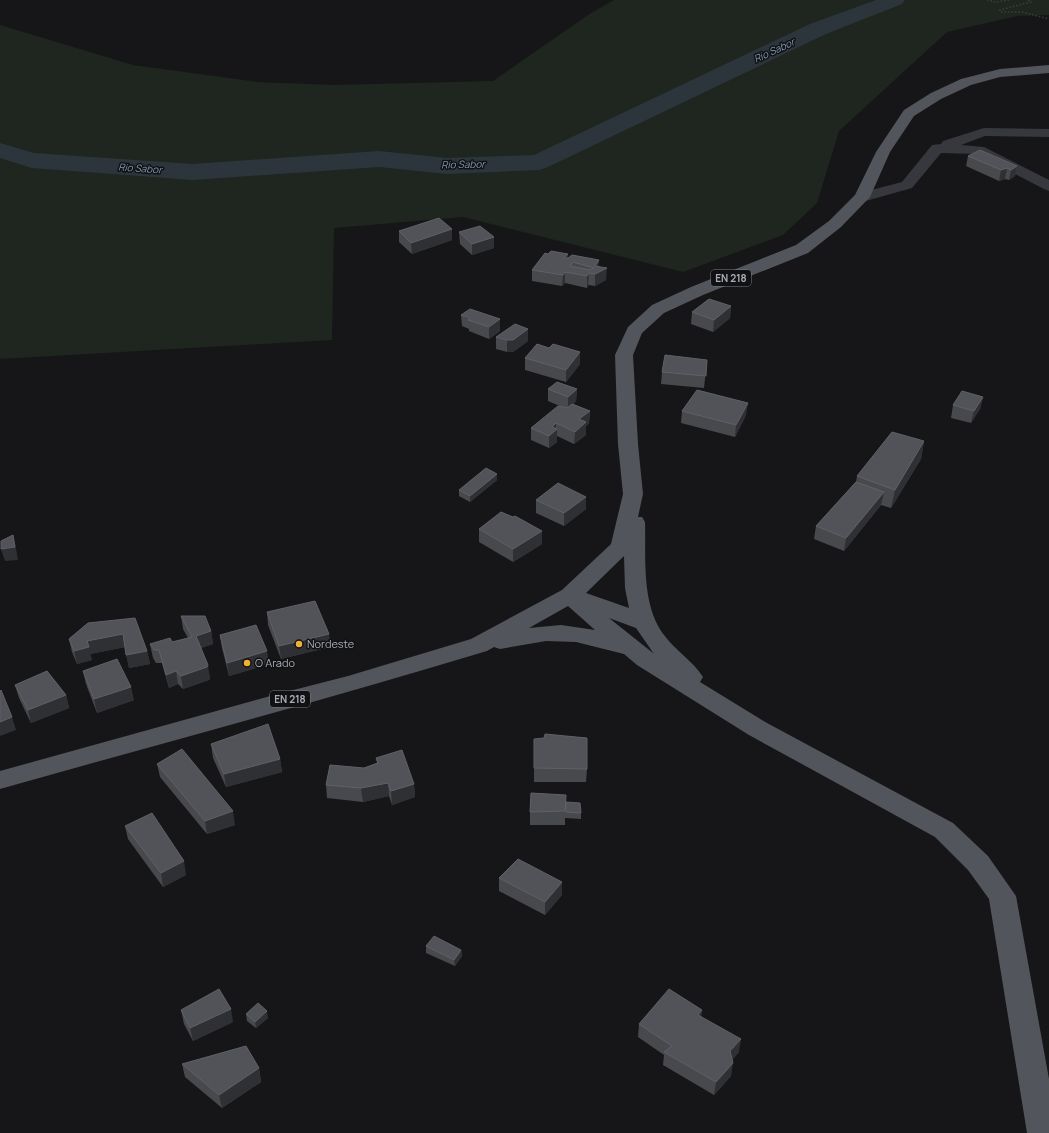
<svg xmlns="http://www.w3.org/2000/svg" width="1049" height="1133" viewBox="0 0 1049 1133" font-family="Manrope,sans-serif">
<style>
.green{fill:#1e261f}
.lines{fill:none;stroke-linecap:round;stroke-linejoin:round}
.river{fill:#2c353c;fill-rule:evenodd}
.path{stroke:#3d3f44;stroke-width:1.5;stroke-dasharray:1.5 2;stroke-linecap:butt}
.minor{fill:#37383d;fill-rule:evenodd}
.primary{fill:#53555c;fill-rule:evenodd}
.wall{fill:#47494d}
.shaded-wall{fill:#2f3033}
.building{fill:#525359;stroke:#5f6168;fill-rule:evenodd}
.poi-dot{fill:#f2b134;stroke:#111113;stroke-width:1.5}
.labels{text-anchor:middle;stroke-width:3;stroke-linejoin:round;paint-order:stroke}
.far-water-label{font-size:10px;font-style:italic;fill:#7f9bb3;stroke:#111113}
.shield{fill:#111113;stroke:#7b7e86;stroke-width:1}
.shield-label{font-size:10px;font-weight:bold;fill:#a8adb8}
.poi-label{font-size:11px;fill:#a8adb8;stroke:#111113;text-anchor:start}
</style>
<rect width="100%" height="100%" fill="#161618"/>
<!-- green -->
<polygon class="green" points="614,0 1049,0 1049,15 1017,16 947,32 839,131 817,203 783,235 683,272 463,217 334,228 332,340 0,359 0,25 133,65 257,82 333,85 493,81 591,13"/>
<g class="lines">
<!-- river -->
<polygon class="river" points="876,0 905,0 902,4 826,34 548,167 539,170 447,174 379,167 193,180 32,168 0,158 0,143 34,153 193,164 379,151 447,158 534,155 810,24"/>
<!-- path -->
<g class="path">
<polyline points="987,0 995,2 1009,0"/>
<polyline points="1028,0 1031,2 1000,10 1000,12 1022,12 1049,19"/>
</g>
<!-- minor -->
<polygon class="minor" points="984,128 1049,129 1049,137 985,136 961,145 984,147 1049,180 1049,191 1044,189 976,154 941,153 912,188 862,202 856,200 854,197 856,194 902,182 932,145 941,144 943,141"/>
<!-- primary -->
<path class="primary" d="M1049,65V73L1000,77L971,85L941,99L914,116L890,152L870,197L841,227L808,253L703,295L664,313L642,333L633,355L638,444L643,494L638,517H642L645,522C646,558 641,605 664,635C675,650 693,661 703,677L700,682L767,723L953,823L988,856L1016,896L1049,1079V1133H1027L989,899L968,870L935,837L749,735L637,665L624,654L576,642L546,641L500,649L494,647L487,651C326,700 162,743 0,789V771L274,695L348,676L471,639L562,590L611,544L623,494L618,444L615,355L628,327L652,305L691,287L796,245L829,221L855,195L876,152L904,110L931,93L961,79L1000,69ZM624,556L625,588L629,608L586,593ZM568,606L595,630L561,625L529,628ZM609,618L636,628L654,654L653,653Z"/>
</g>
<!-- wall -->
<g class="wall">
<polygon points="968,156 1017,166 1015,176 1009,180 1005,179 999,181 966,166"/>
<polygon points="452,229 452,240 412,254 399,242 399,231"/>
<polygon points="459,232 494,237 494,248 472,255 460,244"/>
<polygon points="568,258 599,260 598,266 606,280 595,286 588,285 587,288 565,283 562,286 532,281 532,270"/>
<polygon points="731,306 730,318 713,332 691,324 692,312"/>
<polygon points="461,315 500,331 489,339 469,331 469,329 462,326"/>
<polygon points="496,337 528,341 513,352 507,352 496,349"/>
<polygon points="525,358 580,364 566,382 525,370"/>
<polygon points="707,360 704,388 661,384 662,372"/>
<polygon points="548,389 577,389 576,401 573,404 590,411 589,423 586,426 586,435 574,444 557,436 557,442 549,448 531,440 531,428 562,407 548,401"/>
<polygon points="983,397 980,409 971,423 951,418 953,405"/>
<polygon points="682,411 746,415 735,437 681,423"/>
<polygon points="924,441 921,459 891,508 881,505 844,551 814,539 816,526 856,482 857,476"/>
<polygon points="497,474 497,480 470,502 459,496 459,490"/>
<polygon points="536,500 586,509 564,526 536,513"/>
<polygon points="479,529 542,544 513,562 479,542"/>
<polygon points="267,612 329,634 330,647 281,659 268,625"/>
<polygon points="181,616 211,631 213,644 201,648 210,678 209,680 183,689 178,684 169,688 162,663 156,663 153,658 150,644 172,642 188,638 183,629"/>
<polygon points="88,623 147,651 150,664 129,668 125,647 90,654 92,660 77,664 72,652 69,639"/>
<polygon points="220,635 269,664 229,676 222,648"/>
<polygon points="83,671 134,700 97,713 86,684"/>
<polygon points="15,685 66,695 69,708 31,723 19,698"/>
<polygon points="534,739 587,769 586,782 534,782"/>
<polygon points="211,744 280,759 282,772 226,787 213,758"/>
<polygon points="376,758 414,784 415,797 392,805 389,796 363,802 327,798 326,785 364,768 377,763"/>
<polygon points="157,764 235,825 207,834 160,777"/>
<polygon points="566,795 566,802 581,813 581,819 565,818 565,816 565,825 530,825 530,812"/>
<polygon points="125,826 186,875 163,887 128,839"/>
<polygon points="499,878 562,882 562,895 545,915 499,891"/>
<polygon points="426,946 461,950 462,956 455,966 426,953"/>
<polygon points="181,1010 233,1022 193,1041 184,1024"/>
<polygon points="246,1014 268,1018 256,1028 247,1021"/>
<polygon points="701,1017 739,1052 732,1060 731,1076 714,1095 663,1065 664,1055 638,1037 639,1024"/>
<polygon points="182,1064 259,1068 261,1082 222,1108 185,1077"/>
</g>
<!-- shaded-wall -->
<g class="shaded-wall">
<polygon points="1017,166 1015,176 1009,180 1011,170"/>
<polygon points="1007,168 1005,179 999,181 1001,170"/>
<polygon points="452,229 452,240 412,254 411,243"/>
<polygon points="494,237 494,248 472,255 472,244"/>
<polygon points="568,254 568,265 564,258"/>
<polygon points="599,260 598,271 607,268 606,280 595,286 595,266"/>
<polygon points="565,272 565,283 562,286 563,275"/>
<polygon points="589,273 588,285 587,288 587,276"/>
<polygon points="731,306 730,318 713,332 714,320"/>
<polygon points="500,319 500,331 489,339 489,327"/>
<polygon points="528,329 528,341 513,352 507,352 507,340"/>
<polygon points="580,352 580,364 566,382 566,370"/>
<polygon points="577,389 576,401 568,409 568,397"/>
<polygon points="983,397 980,409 971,423 974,411"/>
<polygon points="748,403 746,415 735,437 736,425"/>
<polygon points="590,411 589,423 586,426 586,435 574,444 575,432 579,419"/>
<polygon points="556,423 556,431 557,429 557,442 549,448 549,436 552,427"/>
<polygon points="924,441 921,459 891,508 895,490"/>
<polygon points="497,474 497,480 470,502 470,496"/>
<polygon points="884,492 881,505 844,551 846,538"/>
<polygon points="586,497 586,509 564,526 564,513"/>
<polygon points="542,531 542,544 513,562 513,549"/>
<polygon points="13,535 16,548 18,560 5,561 1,549"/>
<polygon points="211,631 213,644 198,649 196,636"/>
<polygon points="123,634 126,647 90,654 92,660 77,664 74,651 87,641"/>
<polygon points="329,634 330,647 281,659 279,646"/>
<polygon points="147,651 150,664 129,668 126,655"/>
<polygon points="267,651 269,664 229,676 227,663"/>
<polygon points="208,665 210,678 209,680 183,689 181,676"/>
<polygon points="176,671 178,684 169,688 166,675"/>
<polygon points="131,687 134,700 97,713 94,699"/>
<polygon points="66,695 69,708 31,723 28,710"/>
<polygon points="12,717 16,730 0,736 0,722"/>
<polygon points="280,759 282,772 226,787 224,774"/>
<polygon points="388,783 389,796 363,802 361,788"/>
<polygon points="414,784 415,797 392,805 391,791"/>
<polygon points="233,811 235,825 207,834 205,821"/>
<polygon points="184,861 186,875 163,887 161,873"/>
<polygon points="562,882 562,895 545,915 545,902"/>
<polygon points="461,950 462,956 455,966 454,960"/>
<polygon points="231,1009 233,1022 193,1041 190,1028"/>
<polygon points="702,1010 701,1023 698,1015"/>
<polygon points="267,1011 268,1018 256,1028 255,1022"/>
<polygon points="741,1039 739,1052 729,1064 730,1051"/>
<polygon points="733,1063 731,1076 714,1095 716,1082"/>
<polygon points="259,1068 261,1082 222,1108 219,1095"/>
</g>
<!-- building -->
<g class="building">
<polygon points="980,150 1017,166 1011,170 1007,168 1001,170 968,156"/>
<polygon points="439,218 452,229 411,243 399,231"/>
<polygon points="480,226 494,237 472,244 459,232"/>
<path d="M551,251L568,254L564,258H568L572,255L599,260L595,266L607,268L595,274L589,273L587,276L565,272L563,275L532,270L545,253L548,254ZM573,262L594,268L590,270L570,266Z"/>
<polygon points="709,299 731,306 714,320 692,312"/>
<polygon points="470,309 500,319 489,327 468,320 470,318 461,315"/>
<polygon points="515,324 528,329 513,340 507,340 496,337"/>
<polygon points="537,344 549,348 553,344 580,352 566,370 525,358"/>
<polygon points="665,355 707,360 706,376 662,372"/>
<polygon points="557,382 577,389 568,397 548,389"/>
<polygon points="697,390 748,403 736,425 682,411"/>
<polygon points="962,391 983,397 974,411 953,405"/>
<polygon points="572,404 590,411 579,419 586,422 575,432 556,423 552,427 557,429 549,436 531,428 558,406 567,408"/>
<polygon points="892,432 924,441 895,490 857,476"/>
<polygon points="486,468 497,474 470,496 459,490"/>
<polygon points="856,482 884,492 846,538 816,526"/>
<polygon points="558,483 586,497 564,513 536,500"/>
<polygon points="501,512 513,517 515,516 542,531 513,549 479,529"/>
<polygon points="13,535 15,547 1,549 1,541"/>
<polygon points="315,601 329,634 279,646 267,612"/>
<polygon points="181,616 205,616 211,631 196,636 208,665 207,667 181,676 176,671 166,675 159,650 154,650 150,644 170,638 172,642 192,637"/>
<polygon points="135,618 147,651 126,655 123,634 87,641 89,647 74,651 69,639 88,623"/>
<polygon points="256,625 267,651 227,663 220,635"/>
<polygon points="117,659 131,687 94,699 83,671"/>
<polygon points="47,671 66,695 28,710 15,685"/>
<polygon points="1,690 12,717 0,722 0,691"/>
<polygon points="268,724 280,759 224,774 211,744"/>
<polygon points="545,734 587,738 587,769 534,768 534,739 544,738"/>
<polygon points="182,749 233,811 205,821 157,764"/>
<polygon points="402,750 414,784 391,791 388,783 361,788 326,785 330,765 364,768 378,763 376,758"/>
<polygon points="531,793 566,795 565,811 530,812"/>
<polygon points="566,802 580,803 581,813 566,812"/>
<polygon points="152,813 184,861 161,873 125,826"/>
<polygon points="518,859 562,882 545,902 499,878"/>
<polygon points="434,936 461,950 454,960 426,946"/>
<polygon points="219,989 231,1009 190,1028 181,1010"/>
<polygon points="669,989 702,1010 698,1015 741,1039 730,1051 733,1063 716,1082 664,1052 672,1046 639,1024"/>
<polygon points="258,1003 267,1011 255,1022 246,1014"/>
<polygon points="246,1046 259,1068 219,1095 182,1064"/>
</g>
<!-- markers -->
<g class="poi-dot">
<circle cx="299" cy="644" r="4"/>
<circle cx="247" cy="663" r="4"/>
</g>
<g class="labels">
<!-- far-water labels -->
<g class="far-water-label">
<text transform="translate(774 50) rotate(-25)" y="4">Rio Sabor</text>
<text transform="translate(463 164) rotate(-1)" y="4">Rio Sabor</text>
<text transform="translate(140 168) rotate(4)" y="4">Rio Sabor</text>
</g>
<!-- shield labels -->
<g class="shield">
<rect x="711" y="270" width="40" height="16" rx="3"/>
<rect x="270" y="691" width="40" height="16" rx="3"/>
</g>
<g class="shield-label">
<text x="731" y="282">EN 218</text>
<text x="290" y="703">EN 218</text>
</g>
<!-- poi labels -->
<g class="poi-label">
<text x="307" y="648">Nordeste</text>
<text x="255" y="667">O Arado</text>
</g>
</g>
</svg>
